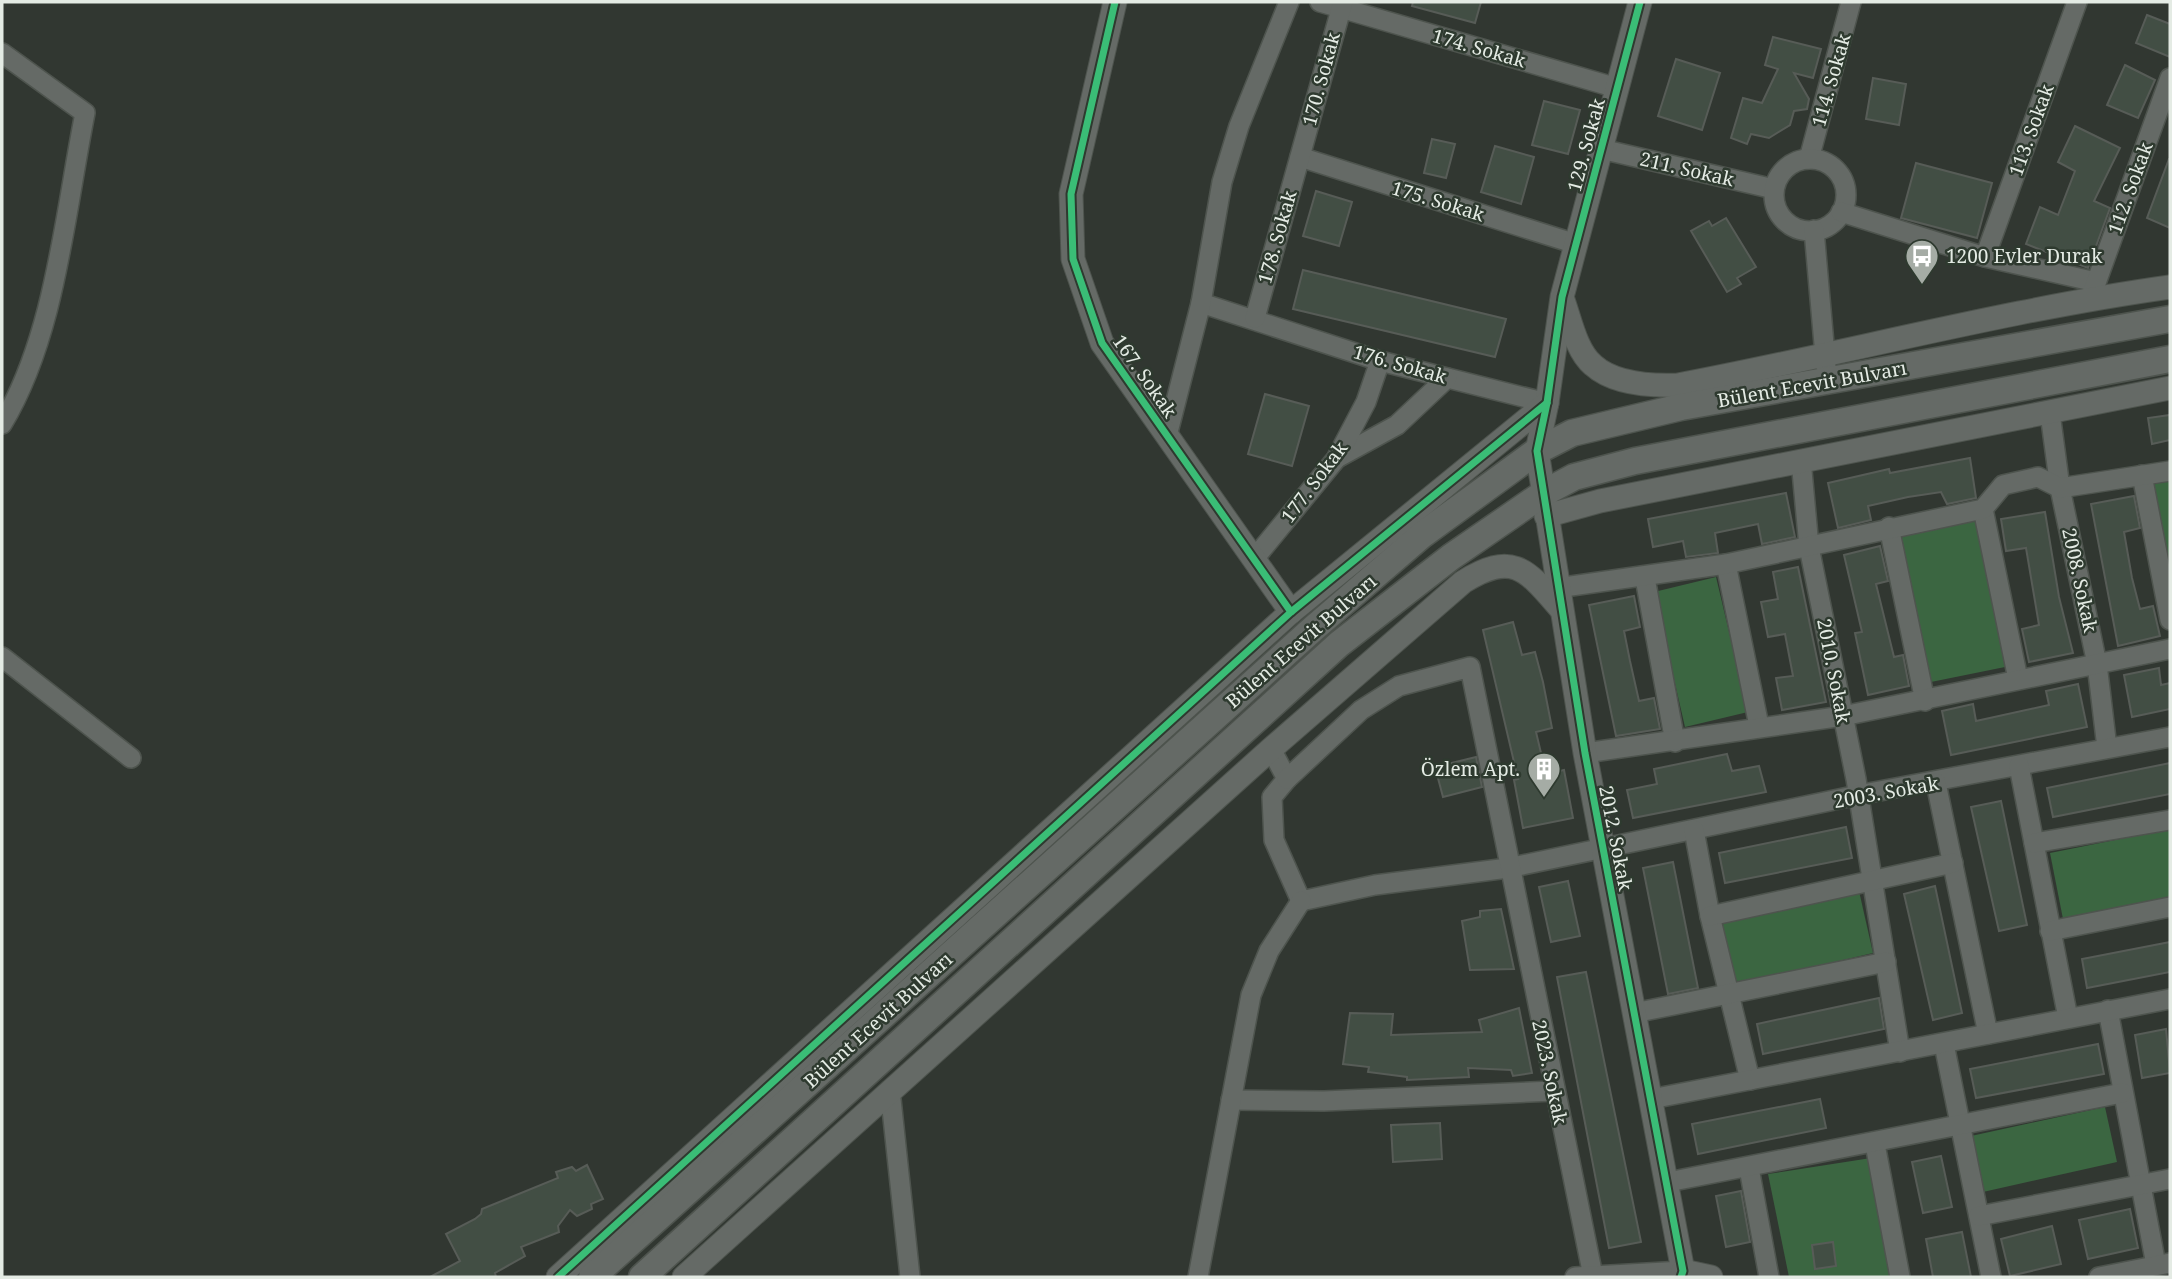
<svg xmlns="http://www.w3.org/2000/svg" width="2172" height="1279" viewBox="0 0 2172 1279" font-family="'Noto Serif',serif">
<style>
.green{fill:#3b6641}
.building{fill:#424e44;stroke:#575c57;stroke-width:2}
.lines{fill:none;stroke-linecap:round;stroke-linejoin:round}
.minor-casing{stroke:#4e544e;stroke-width:22}
.tertiary-casing{stroke:#4e544e;stroke-width:25}
.secondary-casing{stroke:#4e544e;stroke-width:29}
.minor{stroke:#656a66;stroke-width:19}
.tertiary{stroke:#656a66;stroke-width:23}
.secondary{stroke:#656a66;stroke-width:26}
.cycleway-casing{stroke:#2e3a2f;stroke-width:11}
.cycleway{stroke:#3abd76;stroke-width:7}
.labels{text-anchor:middle;stroke-width:5;stroke-linejoin:round;paint-order:stroke}
.street-label{font-size:19px;fill:#e4ebe4;stroke:#2e3a2f}
.poi-label{font-size:19px;fill:#e4ebe4;stroke:#2e3a2f;text-anchor:start}
</style>
<rect width="100%" height="100%" fill="#313731"/>
<!-- green -->
<g class="green">
<polygon points="2170,479 2170,577 2152,483"/>
<polygon points="1975,520 2005,667 1931,682 1901,535"/>
<polygon points="1716,577 1748,712 1685,727 1654,592"/>
<polygon points="2170,829 2170,898 2063,919 2050,853"/>
<polygon points="1859,891 1873,953 1737,985 1722,923"/>
<polygon points="2105,1107 2117,1162 1983,1192 1971,1136"/>
<polygon points="1871,1158 1893,1277 1789,1277 1768,1174"/>
</g>
<!-- building -->
<g class="building">
<polygon points="1413,2 1481,2 1475,23 1412,6"/>
<polygon points="2147,15 2170,24 2170,57 2136,43"/>
<polygon points="1773,37 1821,49 1813,78 1794,73 1809,99 1807,109 1794,111 1790,125 1769,138 1751,134 1747,144 1731,138 1743,98 1762,103 1778,69 1765,65"/>
<polygon points="1676,59 1720,73 1702,130 1658,116"/>
<polygon points="2125,65 2155,80 2138,118 2107,105"/>
<polygon points="1873,78 1906,84 1899,125 1866,119"/>
<polygon points="1544,101 1580,110 1568,154 1532,145"/>
<polygon points="2075,126 2120,148 2094,201 2110,208 2088,268 2026,244 2040,207 2058,215 2075,171 2058,162"/>
<polygon points="1432,139 1455,144 1446,178 1424,173"/>
<polygon points="1495,146 1534,157 1521,204 1481,192"/>
<polygon points="2169,159 2170,159 2170,228 2147,218"/>
<polygon points="1916,163 1992,183 1977,238 1901,218"/>
<polygon points="1316,191 1352,202 1339,246 1303,236"/>
<polygon points="1726,218 1756,267 1737,278 1741,284 1727,292 1691,231 1709,221 1712,226"/>
<polygon points="1303,270 1506,319 1495,357 1293,309"/>
<polygon points="1265,394 1309,406 1292,466 1248,454"/>
<polygon points="2170,415 2170,440 2152,444 2148,418"/>
<polygon points="1970,458 1976,498 1947,504 1941,492 1908,497 1868,506 1871,520 1838,528 1828,483 1889,469 1890,473"/>
<polygon points="1786,493 1795,537 1762,544 1758,524 1715,533 1718,553 1686,557 1683,541 1653,547 1648,519"/>
<polygon points="2134,496 2140,528 2124,532 2132,578 2140,609 2153,606 2160,636 2118,646 2091,504"/>
<polygon points="2045,512 2059,597 2073,653 2029,662 2022,629 2039,625 2026,548 2006,551 2001,519"/>
<polygon points="1880,546 1888,581 1876,584 1894,657 1903,655 1909,686 1868,695 1855,633 1862,632 1844,555"/>
<polygon points="1798,567 1826,702 1782,710 1776,678 1793,676 1785,634 1768,637 1761,602 1778,599 1773,572"/>
<polygon points="1634,596 1640,627 1624,631 1630,661 1639,701 1654,698 1660,729 1616,736 1589,605"/>
<polygon points="1513,622 1522,655 1535,652 1543,682 1552,728 1536,732 1546,774 1564,770 1573,818 1523,828 1514,780 1518,779 1483,630"/>
<polygon points="2159,668 2161,685 2170,683 2170,709 2132,717 2124,675"/>
<polygon points="2078,684 2087,727 1951,755 1942,711 1973,704 1976,721 2049,705 2046,691"/>
<polygon points="1727,754 1732,771 1759,766 1766,792 1633,818 1627,790 1657,784 1654,769"/>
<polygon points="1476,757 1482,787 1443,797 1435,767"/>
<polygon points="2170,763 2170,794 2053,817 2047,788"/>
<polygon points="2001,801 2027,925 1999,931 1971,807"/>
<polygon points="1846,827 1852,858 1725,883 1719,853"/>
<polygon points="1673,862 1698,988 1668,994 1643,868"/>
<polygon points="1568,881 1580,936 1551,942 1539,887"/>
<polygon points="1935,886 1962,1013 1933,1020 1904,894"/>
<polygon points="1501,909 1514,969 1470,970 1462,921 1480,917 1480,911"/>
<polygon points="2170,942 2170,972 2087,988 2082,959"/>
<polygon points="1586,972 1641,1242 1609,1248 1557,977"/>
<polygon points="1879,998 1884,1029 1763,1054 1757,1024"/>
<polygon points="1519,1008 1532,1073 1513,1076 1511,1070 1468,1068 1469,1077 1407,1080 1407,1077 1368,1072 1369,1067 1343,1064 1350,1013 1393,1014 1391,1035 1482,1032 1479,1020"/>
<polygon points="2166,1029 2170,1073 2142,1078 2135,1035"/>
<polygon points="2098,1044 2104,1074 1976,1098 1970,1069"/>
<polygon points="1820,1099 1826,1128 1698,1154 1692,1124"/>
<polygon points="1440,1123 1442,1159 1393,1162 1391,1125"/>
<polygon points="1941,1156 1952,1207 1923,1213 1912,1162"/>
<polygon points="587,1165 603,1199 591,1204 592,1209 577,1216 570,1210 558,1226 559,1232 521,1247 525,1256 495,1273 496,1277 430,1277 460,1261 446,1234 475,1219 481,1214 482,1209 558,1178 556,1172 572,1167 576,1171"/>
<polygon points="1741,1191 1750,1242 1726,1247 1716,1196"/>
<polygon points="2130,1209 2138,1248 2088,1259 2079,1220"/>
<polygon points="2052,1226 2061,1264 2010,1276 2001,1239"/>
<polygon points="1962,1232 1971,1277 1933,1277 1926,1239"/>
<polygon points="1833,1242 1836,1266 1815,1269 1812,1245"/>
</g>
<g class="lines">
<defs>
<g id="minor">
<polyline points="1320,2 1617,88"/>
<path d="M2,53L85,113C65,213 55,337 2,424"/>
<polyline points="1601,149 1774,189"/>
<polyline points="1300,157 1576,244"/>
<polyline points="1809,159 1851,2"/>
<circle cx="1810" cy="195" r="36"/>
<polyline points="1841,212 1985,257 2096,282"/>
<polyline points="1814,230 1826,367"/>
<polyline points="1985,257 2077,2"/>
<polyline points="2092,294 2170,78"/>
<polyline points="1201,303 1380,361 1547,403"/>
<polyline points="1255,318 1343,2"/>
<polyline points="2050,413 2060,488 2097,664 2107,748"/>
<polyline points="1167,436 1201,303 1222,182 1239,126 1289,2"/>
<polyline points="1337,458 1397,425 1447,378"/>
<polyline points="1801,460 1809,547 1856,779 1900,1052"/>
<polyline points="2142,475 2170,620"/>
<polyline points="1983,509 2018,679"/>
<polyline points="1889,527 1925,701"/>
<polyline points="1254,559 1336,459 1366,402 1380,361"/>
<polyline points="1726,564 1759,726"/>
<polyline points="1645,578 1675,742"/>
<polyline points="1557,588 1726,564 1983,509 2003,485 2038,477 2060,488 2170,471"/>
<polyline points="2,657 131,758"/>
<polyline points="1271,749 1287,779 1272,797 1274,840 1301,901 1375,885 1508,868 1858,795 2170,737"/>
<polyline points="1585,753 1843,716 2170,649"/>
<polyline points="2019,766 2068,1018"/>
<polyline points="1287,779 1361,710 1399,686 1470,667 1593,1276"/>
<polyline points="1936,783 1988,1034"/>
<polyline points="1694,830 1710,916 1750,1080"/>
<polyline points="2034,843 2170,820"/>
<polyline points="1710,916 1953,863"/>
<polyline points="2050,931 2170,907"/>
<polyline points="2108,1010 2156,1265"/>
<polyline points="1634,1013 1886,962"/>
<polyline points="1944,1044 1991,1277"/>
<polyline points="890,1090 910,1277"/>
<polyline points="1651,1099 2170,999"/>
<polyline points="1231,1100 1324,1101 1554,1091"/>
<polyline points="1875,1144 1900,1277"/>
<polyline points="1749,1168 1769,1277"/>
<polyline points="1668,1182 2122,1093"/>
<polyline points="1979,1216 2170,1179"/>
<polyline points="1198,1277 1251,995 1269,951 1301,901"/>
<polyline points="1575,1277 1683,1271"/>
<polyline points="2099,1277 2170,1263"/>
</g>
<g id="tertiary">
<polyline points="1115,2 1071,194 1073,259 1102,343 1291,612"/>
<polyline points="1640,2 1562,297 1547,403 1537,451 1585,753 1683,1271 1681,1277"/>
<path d="M1563,300C1570,319 1576,351 1593,365C1614,384 1652,386 1678,385C1843,354 2005,310 2170,287"/>
<polyline points="1546,516 1600,501 2170,388"/>
<polyline points="1683,1271 1711,1277"/>
<polyline points="558,1277 1291,612 1547,403"/>
<path d="M684,1277L1271,749L1463,582C1513,551 1526,569 1560,608"/>
</g>
<g id="secondary">
<polyline points="592,1277 1314,628 1422,535 1537,451 1572,433 1681,407 2170,319"/>
<polyline points="642,1277 1339,644 1451,557 1544,493 1574,477 1635,461 2170,359"/>
</g>
</defs>
<!-- minor casing -->
<use href="#minor" class="minor-casing"/>
<!-- tertiary casing -->
<use href="#tertiary" class="tertiary-casing"/>
<!-- secondary casing -->
<use href="#secondary" class="secondary-casing"/>
<!-- minor -->
<use href="#minor" class="minor"/>
<!-- tertiary -->
<use href="#tertiary" class="tertiary"/>
<!-- secondary -->
<use href="#secondary" class="secondary"/>
<defs>
<g id="cycleway">
<polyline points="1115,2 1071,194 1073,259 1102,343 1291,612"/>
<polyline points="1640,2 1562,297 1547,403 1537,451 1585,753 1683,1271 1681,1277"/>
<polyline points="558,1277 1291,612 1547,403"/>
</g>
</defs>
<!-- cycleway casing -->
<use href="#cycleway" class="cycleway-casing"/>
<!-- cycleway -->
<use href="#cycleway" class="cycleway"/>
</g>
<!-- icons -->
<defs>
<symbol id="bus-pin" viewBox="-11 -11 22 30"><path d="M0 17L-7.5 6A9.5 9.5 0 1 1 7.5 6Z" fill="#a5aca5" stroke="#2e3a2f"/><path d="M-5-6H5V4H4V6H2V4H-2V6H-4V4H-5ZM-3.5-4V0h7V-4ZM-3.5 1.2v1.5H-2V1.2ZM2 1.2v1.5H3.5V1.2Z" fill="#fff"/></symbol>
<symbol id="building-pin" viewBox="-11 -11 22 30"><path d="M0 17L-7.5 6A9.5 9.5 0 1 1 7.5 6Z" fill="#a5aca5" stroke="#2e3a2f"/><path d="M-4-6H4V6H1V3H-1V6H-4ZM-2.5-4.3h1.7v1.8h-1.7ZM.8-4.3h1.7v1.8H.8ZM-2.5-1h1.7V.8h-1.7ZM.8-1h1.7V.8H.8Z" fill="#fff"/></symbol>
</defs>
<g fill-rule="evenodd">
<use href="#bus-pin" x="1903" y="237" width="38" height="52"/>
<use href="#building-pin" x="1525" y="750" width="38" height="52"/>
</g>
<g class="labels">
<!-- street labels -->
<g class="street-label">
<text transform="translate(1479 48) rotate(16)" y="7">174. Sokak</text>
<text transform="translate(1321 79) rotate(-75)" y="7">170. Sokak</text>
<text transform="translate(1831 80) rotate(-74)" y="7">114. Sokak</text>
<text transform="translate(2031 130) rotate(-70)" y="7">113. Sokak</text>
<text transform="translate(1586 145) rotate(-75)" y="7">129. Sokak</text>
<text transform="translate(1687 169) rotate(13)" y="7">211. Sokak</text>
<text transform="translate(2130 188) rotate(-70)" y="7">112. Sokak</text>
<text transform="translate(1438 201) rotate(17)" y="7">175. Sokak</text>
<text transform="translate(1277 237) rotate(-74)" y="7">178. Sokak</text>
<text transform="translate(1400 364) rotate(16)" y="7">176. Sokak</text>
<text transform="translate(1145 376) rotate(55)" y="7">167. Sokak</text>
<text transform="translate(1812 384) rotate(-10)" y="7">Bülent Ecevit Bulvarı</text>
<text transform="translate(1314 482) rotate(-53)" y="7">177. Sokak</text>
<text transform="translate(2080 580) rotate(78)" y="7">2008. Sokak</text>
<text transform="translate(1301 641) rotate(-41)" y="7">Bülent Ecevit Bulvarı</text>
<text transform="translate(1834 671) rotate(79)" y="7">2010. Sokak</text>
<text transform="translate(1886 792) rotate(-10)" y="7">2003. Sokak</text>
<text transform="translate(1616 838) rotate(79)" y="7">2012. Sokak</text>
<text transform="translate(878 1020) rotate(-42)" y="7">Bülent Ecevit Bulvarı</text>
<text transform="translate(1550 1072) rotate(78)" y="7">2023. Sokak</text>
</g>
<!-- poi labels -->
<g class="poi-label">
<text x="1946" y="263">1200 Evler Durak</text>
<text x="1520" y="776" text-anchor="end">Özlem Apt.</text>
</g>
</g>
<!-- border -->
<rect width="2172" height="1279" fill="none" stroke="#e4ebe4" stroke-width="7"/>
</svg>
